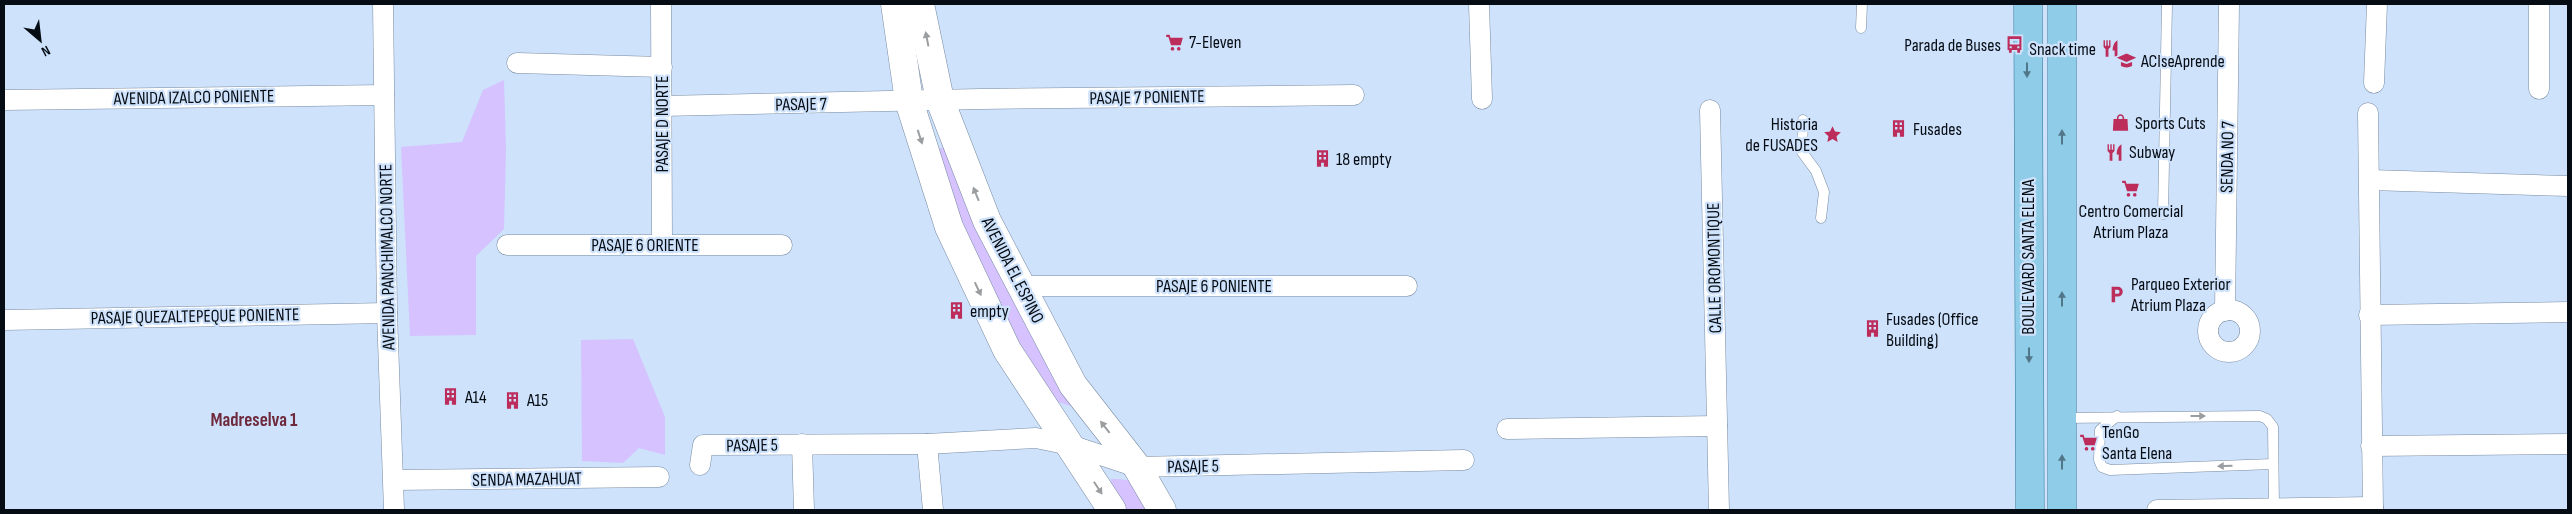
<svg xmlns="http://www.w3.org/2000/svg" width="2572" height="514" viewBox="0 0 2572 514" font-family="'Sofia Sans Condensed',sans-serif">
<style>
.green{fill:#d5c2fe}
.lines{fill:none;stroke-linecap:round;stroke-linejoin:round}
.service-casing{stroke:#798ba2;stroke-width:11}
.minor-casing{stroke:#798ba2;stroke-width:21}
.secondary-casing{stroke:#798ba2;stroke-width:29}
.primary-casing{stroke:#2e7394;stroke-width:29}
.service{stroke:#fff;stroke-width:10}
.minor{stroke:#fff;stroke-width:20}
.secondary{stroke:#fff;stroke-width:28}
.primary{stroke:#8fcce8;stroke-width:28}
.oneway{fill:#9b9ea1}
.oneway2{fill:#517689}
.labels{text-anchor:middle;stroke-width:4.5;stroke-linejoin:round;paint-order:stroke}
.poi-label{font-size:18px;fill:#060c14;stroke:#cee2fb;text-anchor:start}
.street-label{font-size:18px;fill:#060c14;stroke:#cee2fb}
.neighbourhood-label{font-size:19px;font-weight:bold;fill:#6e293c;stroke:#cee2fb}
</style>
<rect width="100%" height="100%" fill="#cee2fb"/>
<!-- green -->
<g class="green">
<polygon points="504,80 506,149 504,229 476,256 476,335 410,336 401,147 462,142 483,90"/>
<polygon points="954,143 1074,407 1058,402 1040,381 995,306 933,151"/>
<polygon points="633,339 665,417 665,455 639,448 623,463 582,461 581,340"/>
<path d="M1111,479C1139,478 1139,488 1152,510H1125L1111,488Z"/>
</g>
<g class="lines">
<defs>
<g id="service">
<polyline points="1861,28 1862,4"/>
<polyline points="1803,120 1802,152 1816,171 1824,192 1821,218"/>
<polyline points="2163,214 2167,4"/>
<polyline points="2117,416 2100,430 2099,460 2102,467 2110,470 2273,464"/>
<polyline points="2062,418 2260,416 2267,419 2273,427 2274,508"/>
</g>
<g id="minor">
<polyline points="383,4 387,313 394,510"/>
<polyline points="661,4 662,244"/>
<polyline points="1479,4 1482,99"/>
<polyline points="517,63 662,67"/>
<polyline points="2374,83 2377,4"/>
<polyline points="2539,89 2539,4"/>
<polyline points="4,100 384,95"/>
<polyline points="663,106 980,99 1354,95"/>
<polyline points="1710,110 1719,510"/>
<polyline points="2368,113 2373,510"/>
<polyline points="2370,180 2568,186"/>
<polyline points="507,245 782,245"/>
<polyline points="1021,286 1407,286"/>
<circle cx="2229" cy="331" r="21"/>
<polyline points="2225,311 2229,4"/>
<polyline points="2369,315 2568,312"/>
<polyline points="4,320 387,313"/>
<polyline points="1507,429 1717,426"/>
<polyline points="802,444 804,510"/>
<polyline points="2371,446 2568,444"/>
<polyline points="700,465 703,445 927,444"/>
<polyline points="394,480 659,477"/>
<polyline points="933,510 927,444 1036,438 1070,445 1137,467 1464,460"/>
<polyline points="2157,510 2373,507"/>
</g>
<g id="secondary">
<polyline points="895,4 909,101 949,227 1007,350 1112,510"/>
<polyline points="920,4 940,100 987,221 1073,385 1137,467 1162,510"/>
</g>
<g id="primary">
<polyline points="2028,4 2030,510"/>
<polyline points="2062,510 2062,4"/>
</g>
</defs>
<!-- service casing -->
<use href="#service" class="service-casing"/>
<!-- minor casing -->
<use href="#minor" class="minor-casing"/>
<!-- secondary casing -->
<use href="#secondary" class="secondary-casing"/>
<!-- primary casing -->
<use href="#primary" class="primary-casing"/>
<!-- service -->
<use href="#service" class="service"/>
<!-- minor -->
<use href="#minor" class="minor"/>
<!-- secondary -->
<use href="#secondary" class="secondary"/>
<!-- primary -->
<use href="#primary" class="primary"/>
</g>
<!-- one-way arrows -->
<defs><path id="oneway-solid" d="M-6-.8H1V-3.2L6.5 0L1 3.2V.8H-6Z" transform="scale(1.25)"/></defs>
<g class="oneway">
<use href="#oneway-solid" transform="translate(927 39) rotate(-101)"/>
<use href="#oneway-solid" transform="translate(920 137) rotate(72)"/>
<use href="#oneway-solid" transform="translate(976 194) rotate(-112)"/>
<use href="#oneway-solid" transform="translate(978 289) rotate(65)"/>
<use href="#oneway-solid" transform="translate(2198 416)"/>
<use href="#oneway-solid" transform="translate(1105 427) rotate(-128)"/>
<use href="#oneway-solid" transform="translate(2225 466) rotate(178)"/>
<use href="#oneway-solid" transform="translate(1098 488) rotate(57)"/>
</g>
<g class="oneway2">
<use href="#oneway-solid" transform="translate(2027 70) rotate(90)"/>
<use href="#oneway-solid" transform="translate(2062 137) rotate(-90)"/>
<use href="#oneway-solid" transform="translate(2062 299) rotate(-90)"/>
<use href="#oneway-solid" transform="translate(2029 355) rotate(90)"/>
<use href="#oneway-solid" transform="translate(2062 462) rotate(-90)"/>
</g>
<!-- icons -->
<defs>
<symbol id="supermarket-bare" viewBox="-9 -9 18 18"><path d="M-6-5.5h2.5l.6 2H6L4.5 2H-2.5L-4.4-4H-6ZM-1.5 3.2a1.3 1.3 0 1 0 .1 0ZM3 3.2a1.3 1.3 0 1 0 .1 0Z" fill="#bc2d5c" stroke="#cee2fb" stroke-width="2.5" paint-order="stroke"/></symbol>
<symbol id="bus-bare" viewBox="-9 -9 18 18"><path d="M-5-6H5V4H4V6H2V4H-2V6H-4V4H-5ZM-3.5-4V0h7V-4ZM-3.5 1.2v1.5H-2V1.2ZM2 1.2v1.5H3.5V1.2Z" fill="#bc2d5c" stroke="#cee2fb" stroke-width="2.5" paint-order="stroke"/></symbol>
<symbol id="restaurant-bare" viewBox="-9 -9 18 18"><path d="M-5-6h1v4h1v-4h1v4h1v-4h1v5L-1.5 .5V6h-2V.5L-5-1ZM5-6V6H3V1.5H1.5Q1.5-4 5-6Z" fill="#bc2d5c" stroke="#cee2fb" stroke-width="2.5" paint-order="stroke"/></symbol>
<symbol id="school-bare" viewBox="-9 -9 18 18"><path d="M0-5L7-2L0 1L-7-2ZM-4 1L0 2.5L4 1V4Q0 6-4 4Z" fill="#bc2d5c" stroke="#cee2fb" stroke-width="2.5" paint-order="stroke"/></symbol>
<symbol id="shop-bare" viewBox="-9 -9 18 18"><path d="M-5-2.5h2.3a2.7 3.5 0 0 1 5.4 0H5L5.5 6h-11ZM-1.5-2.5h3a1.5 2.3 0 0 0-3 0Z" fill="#bc2d5c" stroke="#cee2fb" stroke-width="2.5" paint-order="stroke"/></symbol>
<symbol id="building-bare" viewBox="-9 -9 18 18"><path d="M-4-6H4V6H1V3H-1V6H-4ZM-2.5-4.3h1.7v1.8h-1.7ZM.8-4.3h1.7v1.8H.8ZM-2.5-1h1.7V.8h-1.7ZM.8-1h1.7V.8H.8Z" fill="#bc2d5c" stroke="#cee2fb" stroke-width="2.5" paint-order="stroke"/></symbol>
<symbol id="sight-bare" viewBox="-9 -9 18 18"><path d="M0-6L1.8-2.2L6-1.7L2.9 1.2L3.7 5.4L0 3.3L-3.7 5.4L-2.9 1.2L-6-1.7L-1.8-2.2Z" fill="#bc2d5c" stroke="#cee2fb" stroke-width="2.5" paint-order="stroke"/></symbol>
<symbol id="parking-bare" viewBox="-9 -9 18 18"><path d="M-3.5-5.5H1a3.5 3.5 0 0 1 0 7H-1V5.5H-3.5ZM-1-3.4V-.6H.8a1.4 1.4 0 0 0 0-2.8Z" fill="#bc2d5c" stroke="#cee2fb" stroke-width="2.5" paint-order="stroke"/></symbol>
</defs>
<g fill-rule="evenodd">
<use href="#supermarket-bare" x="1162" y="30" width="25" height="25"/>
<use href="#bus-bare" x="2002" y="32" width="25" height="25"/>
<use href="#restaurant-bare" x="2098" y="36" width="25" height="25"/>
<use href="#school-bare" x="2114" y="48" width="25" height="25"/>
<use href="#shop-bare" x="2108" y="110" width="25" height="25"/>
<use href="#building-bare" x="1886" y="116" width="25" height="25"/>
<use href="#sight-bare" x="1820" y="122" width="25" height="25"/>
<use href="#restaurant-bare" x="2102" y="140" width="25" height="25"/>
<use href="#building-bare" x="1310" y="146" width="25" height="25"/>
<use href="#supermarket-bare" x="2118" y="176" width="25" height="25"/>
<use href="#parking-bare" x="2104" y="282" width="25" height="25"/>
<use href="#building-bare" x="944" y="298" width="25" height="25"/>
<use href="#building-bare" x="1860" y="316" width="25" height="25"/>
<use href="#building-bare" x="438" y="384" width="25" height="25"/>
<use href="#building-bare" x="500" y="388" width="25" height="25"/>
<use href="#supermarket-bare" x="2076" y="430" width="25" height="25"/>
</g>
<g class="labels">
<!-- poi labels -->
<g class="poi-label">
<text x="1189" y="48">7-Eleven</text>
<text x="2001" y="51" text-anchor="end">Parada de Buses</text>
<text x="2096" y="55" text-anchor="end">Snack time</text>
<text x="2141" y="67">ACIseAprende</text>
<text x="2135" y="129">Sports Cuts</text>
<text x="1818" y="130" text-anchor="end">Historia<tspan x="1818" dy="21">de FUSADES</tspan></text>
<text x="1913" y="135">Fusades</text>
<text x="2129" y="158">Subway</text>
<text x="1336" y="165">18 empty</text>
<text x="2131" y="217" text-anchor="middle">Centro Comercial<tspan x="2131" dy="21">Atrium Plaza</tspan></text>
<text x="2131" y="290">Parqueo Exterior<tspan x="2131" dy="21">Atrium Plaza</tspan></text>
<text x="970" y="317">empty</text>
<text x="1886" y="325">Fusades (Office<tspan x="1886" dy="21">Building)</tspan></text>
<text x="465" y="403">A14</text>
<text x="527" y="406">A15</text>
<text x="2102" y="438">TenGo<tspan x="2102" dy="21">Santa Elena</tspan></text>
</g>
<!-- street labels -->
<g class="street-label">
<text transform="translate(194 97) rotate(-1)" y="6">AVENIDA IZALCO PONIENTE</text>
<text transform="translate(1147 97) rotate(-1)" y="6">PASAJE 7 PONIENTE</text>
<text transform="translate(801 104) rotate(-1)" y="6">PASAJE 7</text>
<text transform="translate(662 124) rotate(-90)" y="6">PASAJE D NORTE</text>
<text transform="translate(2227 157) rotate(-89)" y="6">SENDA NO 7</text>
<text x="645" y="251">PASAJE 6 ORIENTE</text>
<text transform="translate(387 257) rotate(-91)" y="6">AVENIDA PANCHIMALCO NORTE</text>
<text transform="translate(2028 257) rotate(-90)" y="6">BOULEVARD SANTA ELENA</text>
<text transform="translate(1714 268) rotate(-91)" y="6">CALLE OROMONTIQUE</text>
<text transform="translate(1013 270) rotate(63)" y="6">AVENIDA EL ESPINO</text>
<text x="1214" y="292">PASAJE 6 PONIENTE</text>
<text transform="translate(195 316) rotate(-1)" y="6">PASAJE QUEZALTEPEQUE PONIENTE</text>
<text transform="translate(752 445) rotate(-1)" y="6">PASAJE 5</text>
<text transform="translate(1193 466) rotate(-1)" y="6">PASAJE 5</text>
<text transform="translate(527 479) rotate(-1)" y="6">SENDA MAZAHUAT</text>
</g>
<!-- neighbourhood labels -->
<g class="neighbourhood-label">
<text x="254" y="426">Madreselva 1</text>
</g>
</g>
<!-- border -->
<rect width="2572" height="514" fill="none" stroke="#060c14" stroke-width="10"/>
<!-- north arrow -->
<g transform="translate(40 40) rotate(152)" stroke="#cee2fb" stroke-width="4" paint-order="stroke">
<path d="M0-4L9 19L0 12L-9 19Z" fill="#060c14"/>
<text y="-8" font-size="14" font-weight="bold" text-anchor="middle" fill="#060c14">N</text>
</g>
</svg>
